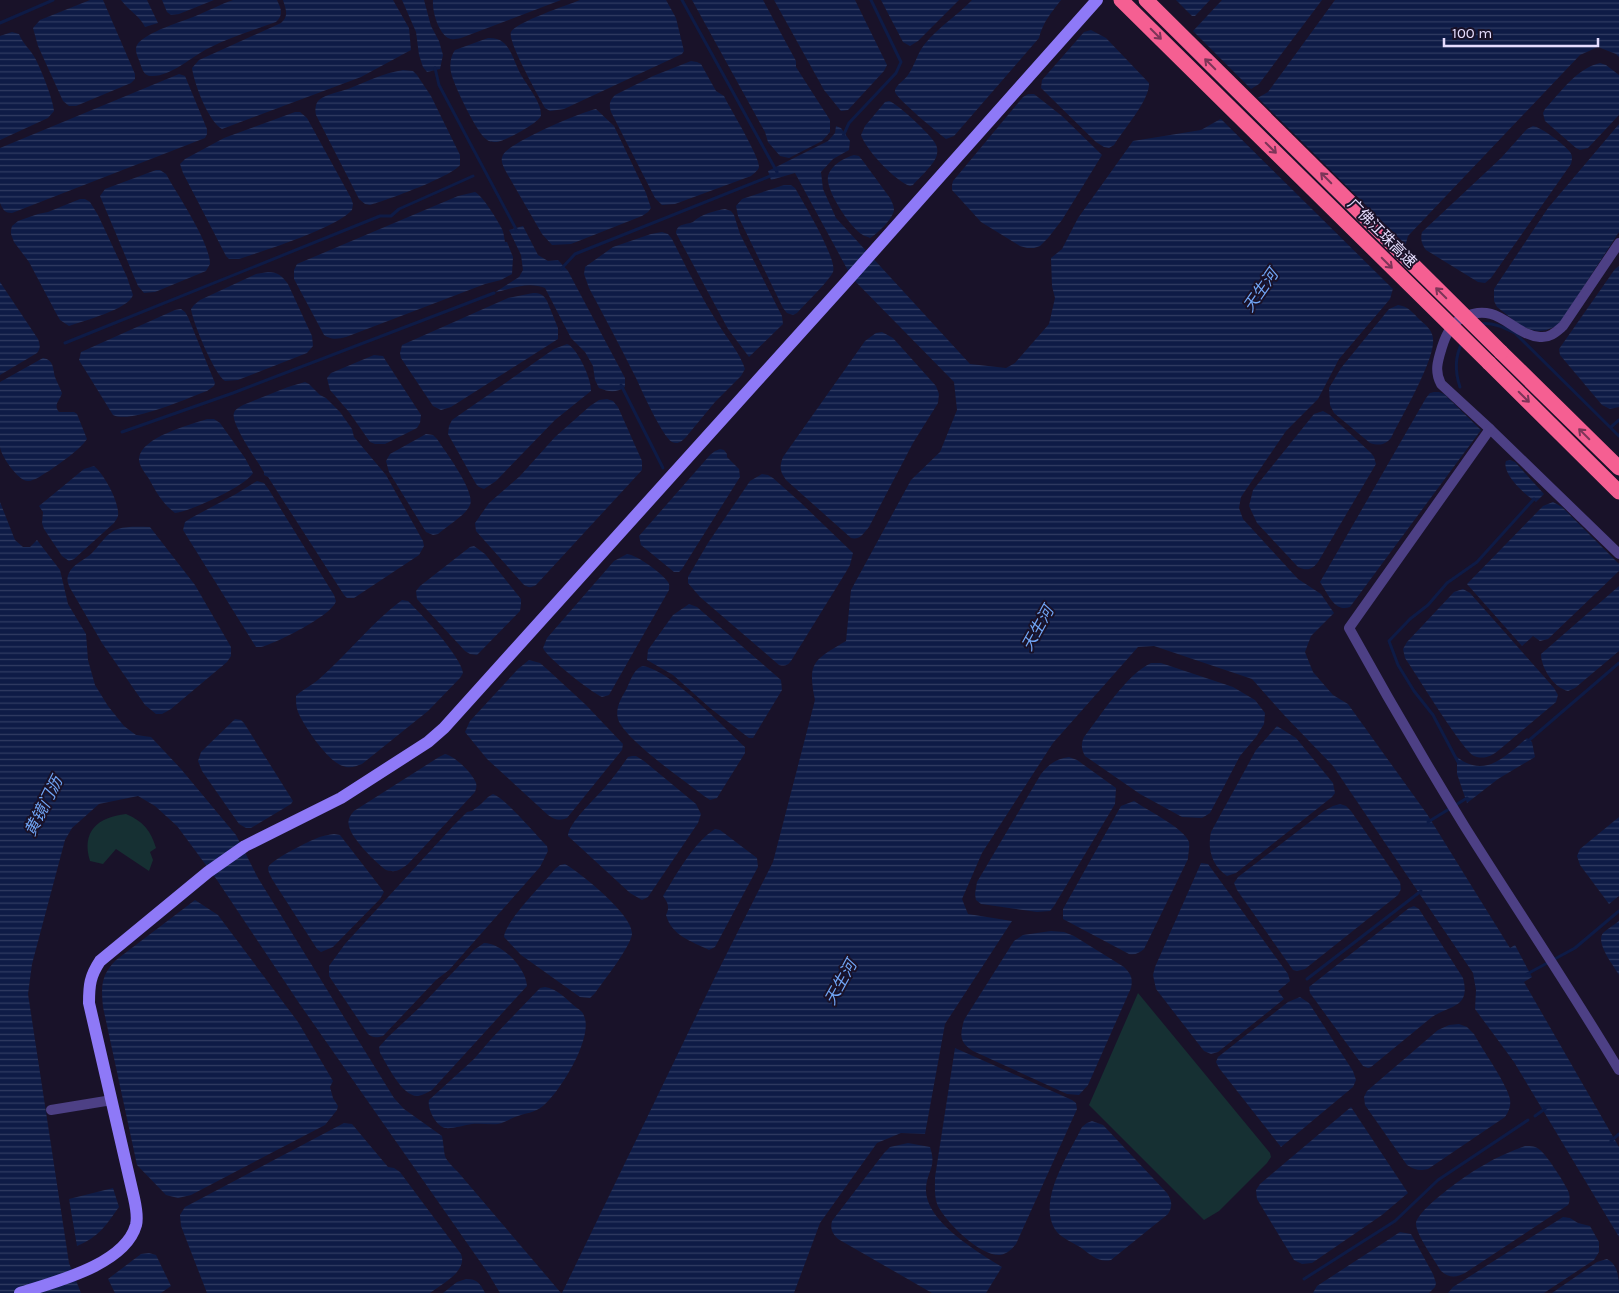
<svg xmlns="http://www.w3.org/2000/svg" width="1619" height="1293" viewBox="0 0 1619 1293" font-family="Karla,'Noto Sans SC',sans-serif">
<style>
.green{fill:#163033}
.water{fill:url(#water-rules)}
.pier{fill:#191229}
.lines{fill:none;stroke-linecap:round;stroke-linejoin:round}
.stream{stroke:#0e1b46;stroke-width:3}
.street{stroke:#4d4085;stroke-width:10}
.secondary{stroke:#8e79f7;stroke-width:12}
.highway{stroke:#f55f92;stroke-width:15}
.highway-bridge{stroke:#f55f92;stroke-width:15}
.oneway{stroke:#7c3558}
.labels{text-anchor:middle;stroke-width:4;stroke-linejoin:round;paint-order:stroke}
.street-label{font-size:15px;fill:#e5dcfd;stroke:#191229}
.water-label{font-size:16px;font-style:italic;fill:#71a6f6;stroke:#191229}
</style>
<defs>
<pattern id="water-rules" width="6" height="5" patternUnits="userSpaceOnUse" patternTransform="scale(1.25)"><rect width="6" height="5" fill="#0e1b46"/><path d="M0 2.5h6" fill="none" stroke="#313c62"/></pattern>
</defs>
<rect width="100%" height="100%" fill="#191229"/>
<!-- green -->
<g class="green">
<path d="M126,814C143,821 151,831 156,848L150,852L153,860L149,871L116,849L103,864L90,861C81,831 98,817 126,814Z"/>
<polygon points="1138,993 1270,1153 1271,1157 1267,1163 1219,1211 1204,1220 1089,1105"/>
</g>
<!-- water -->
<g class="water">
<polygon points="90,0 103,0 135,74 135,79 131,83 76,106 69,106 63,101 38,46 33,28 40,20"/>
<path d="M121,0H147L158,23L145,27C139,15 129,11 121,0Z"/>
<polygon points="162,0 214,0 179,14 171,15 167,12"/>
<path d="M233,0H277C281,9 284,14 276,22C254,30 230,37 209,48C192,56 171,77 151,76C144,76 142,69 140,63C138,57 134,51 137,45C145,32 184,21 198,15C210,10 221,4 233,0Z"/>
<path d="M283,0H393L409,28L411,50L361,77L222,129C208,121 194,83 192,68L199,60L281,23C289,16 286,10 283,0Z"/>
<polygon points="402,0 424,0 431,26 439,41 443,55 440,69 427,72 423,67 419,55 416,32"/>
<path d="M433,0H561L461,38C456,39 452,40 448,38C438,32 432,11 433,0Z"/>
<path d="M580,0H666L676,18L684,51L682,54L564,109L550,111L545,108C539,97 507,41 511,32C516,22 568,5 580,0Z"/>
<polygon points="692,0 763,0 796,61 796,67 830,120 830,132 822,141 789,158 780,156 768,142 765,132"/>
<polygon points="774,0 855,0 887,65 884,71 848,110 841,111 824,90"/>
<polygon points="881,0 959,0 918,41 910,46 903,42"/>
<path d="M972,0H1061C1051,13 1043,22 1039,38L954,136L946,139C938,133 897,99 895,92C894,86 905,80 908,75C915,65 917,54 924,45C938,27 957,16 972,0Z"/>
<polygon points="1176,0 1210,0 1195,16 1192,16"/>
<polygon points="1222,0 1322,0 1259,84 1251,89 1193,31"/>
<path d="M1335,0H1619V57L1616,54L1598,47L1580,55L1408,236L1390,299L1339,359L1318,399L1286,431L1241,497L1239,508L1243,519L1298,579L1321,594L1334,613L1311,636L1305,652L1313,672L1333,695L1348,704L1427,814L1510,948L1515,945L1532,977L1524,982L1619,1147V1237L1514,1062L1475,1009L1476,990L1473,973L1333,766L1284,715L1252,679L1154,646L1138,647L1053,743L982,853L962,899L968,914L1012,921L945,1024L925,1134L901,1133L877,1143L820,1223L794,1293H562L717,973L773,862L815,700C807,662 814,660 846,641L851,590L911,480L940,452L957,410L954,382L852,278L795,173L771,180L768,171L828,141L835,133L836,126L841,128L850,141L849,150L833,159L821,172L823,189L836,218L970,364L1006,368L1015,363L1049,324L1055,298L1052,286L1051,258L1062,249L1078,218L1133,141L1201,130L1268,92Z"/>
<path d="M1091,30L1106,38L1149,83C1150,100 1123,130 1114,145L1109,148L1104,147L1096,142L1041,88L1042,80L1084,32Z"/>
<path d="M12,32L19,34C23,44 30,49 35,58C41,69 53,99 54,111L48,118L0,140V36Z"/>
<path d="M488,38C509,37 511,55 519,71C524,82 542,102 541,115C541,122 505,141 497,142C493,142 489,142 486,139C477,133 455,87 452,76C449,67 450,57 455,50Z"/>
<path d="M691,61L697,62L701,64L716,91L724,96L727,102C733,113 760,158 759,167C758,171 754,173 751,176L675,204L662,205L655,198L611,112C609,105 609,101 615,95L653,76Z"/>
<path d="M1600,63L1606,65L1619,75V115L1588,148L1580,150L1576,148L1545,121L1543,113L1545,109C1561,92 1577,68 1600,63Z"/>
<path d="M403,70L413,71L417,75L431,96L460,155V165C451,177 387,200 370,205L365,204L359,199L316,115C315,110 315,104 319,100C326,94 339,92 348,89C366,82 383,73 403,70Z"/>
<path d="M179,74L185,76L207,129V134L205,138L12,213C5,213 3,210 0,203V148Z"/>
<polygon points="1028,94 1034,94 1062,116 1102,155 1062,220 1048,238 1040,246 1034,248 1027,248 1020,246 981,222 952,190 952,185 953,181 1023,97"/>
<path d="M889,101C898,104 930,134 935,143C937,146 938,150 937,154C936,163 919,178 913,185L910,186C895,181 866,150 861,135L865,126L885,102Z"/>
<path d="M596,109L614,126L646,193L651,208L648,212L642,216L571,244L552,245L542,234L505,170C503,165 500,161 503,155C508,143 581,112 596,109Z"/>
<path d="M295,112H300L307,118L351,198L353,204L352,210C337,228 263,251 239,259H229L226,256L183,173L180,164L185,159L224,138Z"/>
<path d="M1619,124V232L1560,323C1534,342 1518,323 1497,307L1494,301V289L1548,208Z"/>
<path d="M1533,126C1541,127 1565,145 1570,152C1573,156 1572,160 1571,164L1491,278L1485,283L1478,282L1426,250C1422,244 1420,240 1422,232L1501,158L1527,129Z"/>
<path d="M854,155L859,156L863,161L890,198C892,202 894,206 894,210C893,219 877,234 870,238C869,237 864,236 863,235C851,229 825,190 828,176C831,165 844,158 854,155Z"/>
<path d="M156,170H160L166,174C177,194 210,242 210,264L206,271L155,292L144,293L138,286L100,196L105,189Z"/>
<path d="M784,185H791L795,188C803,202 838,260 833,272C829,281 805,304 797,313L793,315L787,313L783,308L738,216L736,206L742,199Z"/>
<path d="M475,192C483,196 498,221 502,229C504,233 504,238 505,242H507L513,257L512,274L501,280L485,284L346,337C337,339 331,340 324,335L294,279V270L297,264L458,196Z"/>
<path d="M80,199H85L90,202L98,215L127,277L133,295C129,309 83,321 69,326L60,320L56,313L29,262L14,242L11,234V230L12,226L18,221L38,214L48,212Z"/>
<path d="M725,209L731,211L734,215L740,234L782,316L783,324L749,357L728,329L676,233C677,223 686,225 693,222C701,214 714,211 725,209Z"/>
<path d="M523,226L538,255L548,261L558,260L568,271L625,378V387C616,393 609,392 599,388L595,380L593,366L585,352L571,338L545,288C528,281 510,289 494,293L519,277L523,270L521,255L509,230Z"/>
<path d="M662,232L668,234L672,239C686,267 700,295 717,322C726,337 740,353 745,369L741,376L715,402L686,437C682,441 678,445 672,442C662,436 642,391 636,378C621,348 605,318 589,288L584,274L585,267L613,247L651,234Z"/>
<polygon points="1619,266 1619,407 1610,409 1602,405 1560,355 1559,349 1615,269"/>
<path d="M268,272C278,272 282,276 288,284L312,336L313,346L307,353L238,380L225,381C214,374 193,323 191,309L194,305L200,300L256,274Z"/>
<path d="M0,282L38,339C40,345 41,348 37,353L0,375Z"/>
<path d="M533,293C540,293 543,294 547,301L558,328V339L451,407L441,410L433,406L401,358L400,353L402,345L508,298Z"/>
<path d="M1398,305C1408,306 1413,313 1420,320C1426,325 1432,330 1433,338C1436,359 1401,417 1391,438C1385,445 1379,446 1370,443L1334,413L1330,405L1329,388L1341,368L1389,309Z"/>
<path d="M181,309L185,312L188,317L215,383L214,386L207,391C188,398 130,424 113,415L82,365L79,360L81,352L175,310Z"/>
<path d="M882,332L893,338L936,386L939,394L938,403L913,443L869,527C863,534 860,540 851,538L786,480C780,471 779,468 783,457L865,341L876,333Z"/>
<path d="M567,344C577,347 592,380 591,391L555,420L496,481L484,489L479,487L476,484L448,434L449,426L452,420L554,349Z"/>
<polygon points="374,355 383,356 386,361 421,415 420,423 417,428 385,444 375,444 370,442 349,412 330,390 327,378 331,373"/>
<path d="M43,358C54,360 53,369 55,377C57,382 60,388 62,393C60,401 53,404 59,412H74L77,414L87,439C80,450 60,463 49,471C43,474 35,481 28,481C18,481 1,456 0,447C0,426 0,403 0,382Z"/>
<path d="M305,382L309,384L320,395L326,398L340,412L352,429L354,437L386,475L423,541L424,546L419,555L354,598H347L344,595L268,477L264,475V472C258,462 230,423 234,413C235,409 240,407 243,405L288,387Z"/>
<path d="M1434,392H1439L1444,394L1481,430L1350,607C1334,613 1328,593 1320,582L1426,398L1430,393Z"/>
<path d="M607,399L613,401L618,407L642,461V470L536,585C531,588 528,588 523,584L476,531L475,523L489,503L520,476L555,437L590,406L599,400Z"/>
<path d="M1323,411L1330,415L1371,453L1374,457L1376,464L1318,562C1312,570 1307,571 1298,567L1257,523L1249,506L1253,490L1314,414Z"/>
<path d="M207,419H214L220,423L245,458L253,473C246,486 189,512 175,513C163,504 156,492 149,479C146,474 138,465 139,458C142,437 189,425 207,419Z"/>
<path d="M426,434L433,435L437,439C445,451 476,492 470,505C466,515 447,526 438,534L433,535L426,532L389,472L386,461L390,454Z"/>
<polygon points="720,449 724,450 727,454 727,457 739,469 740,477 682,569 679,572 674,572 641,545 639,536 710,455 715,451"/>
<path d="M1510,460L1515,462L1544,494L1536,502C1526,496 1501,473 1506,461Z"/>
<path d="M94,466C104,474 120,503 118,516C117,519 115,521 114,523L74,559L69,561L62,556L44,529L42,523L43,512L39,506L84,469Z"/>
<path d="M762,474L768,475L773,478L800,502L853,553L850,565L846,572L791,661C787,666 785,666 779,665L700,597L688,583V577L708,543L750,481Z"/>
<path d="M257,481L264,483L269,490L334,595L336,601C333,615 275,644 261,647H256L254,644L183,530L185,522L191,518L236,494Z"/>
<path d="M0,502L15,540L23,547H30L37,540L60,570L68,604L86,634L88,660L95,685L108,706L124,726L136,735L151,737L181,769L236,835L258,878L394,1098L404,1109L442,1136C446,1158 441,1155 458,1172L561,1293H500L488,1273L299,1003L217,880L177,826L155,806L138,796L99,804L72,828L65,840L32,964L28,994L69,1263L81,1293H0Z"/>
<polygon points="1553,502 1562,507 1619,564 1619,571 1548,639 1540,641 1533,636 1522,646 1467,584 1543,506"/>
<path d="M150,527L195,585L231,647V656L227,662L171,709L162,714H156L145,705L102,643L70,588C68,583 66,579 69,573C73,564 85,560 92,553C100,545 107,532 118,529C127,526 140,527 150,527Z"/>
<polygon points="474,546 485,554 521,599 521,604 520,611 477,655 470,654 465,651 417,599 416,591 420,586 470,547"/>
<path d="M627,554C637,555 662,573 668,582C670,585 669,586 669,590L609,695L602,697C591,692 546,657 543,648L547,638L614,561Z"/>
<path d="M1619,586V651L1575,688L1568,691C1554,688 1541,668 1541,654Z"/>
<path d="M1463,589L1470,593L1554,688L1558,695L1556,702L1499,750C1492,756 1484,760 1474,756C1463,751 1416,674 1405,658L1403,649L1407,642L1454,592Z"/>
<path d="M402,600L408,601C421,614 461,656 463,673L460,678L428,711L362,764C356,766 350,769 343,766C328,762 304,726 298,712C296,707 296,702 296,696C303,689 311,686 318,680C347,655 370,624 402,600Z"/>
<polygon points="689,604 697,607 781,680 782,690 753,738 749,738 710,708 673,675 647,660 648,650 673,615"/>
<path d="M529,660L540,663L548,670L586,705L623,744L622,750L567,818C559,821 555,820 548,815L487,759L465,732L470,721L518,669Z"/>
<path d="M1151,663H1161L1233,687L1255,700L1265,713L1264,724L1256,737L1240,756L1210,813L1202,818L1182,817L1140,794L1085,756C1081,749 1081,744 1084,737C1101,715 1127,674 1151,663Z"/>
<path d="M643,666C672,671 722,726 745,747V753L717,798L710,800L704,796C685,781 624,739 618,719C615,709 621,698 626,690C630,682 634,668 643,666Z"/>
<polygon points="235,719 241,720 244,723 293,801 291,804 251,828 246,828 239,824 202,771 198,761 201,752"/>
<path d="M1277,726L1296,738L1333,783L1335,793L1332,797L1236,873L1227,876C1212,866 1207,849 1211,832L1256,750Z"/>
<path d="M1527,738L1532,742L1535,757L1498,779L1467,803L1457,774V757C1485,779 1506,756 1527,738Z"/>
<path d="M445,754C455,756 473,774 476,783C477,787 476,788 475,792L408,864C400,870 396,873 386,870C376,863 351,838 349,826C347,820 350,816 354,811L439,757Z"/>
<path d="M632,756H636L644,761L696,804L701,814L698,823L648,897L642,900L630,893L568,836C568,823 597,797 606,786C614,777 621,767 628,757Z"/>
<path d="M1069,757L1077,760L1116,788L1115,804L1054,906L1050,911L1037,912L981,904L976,900L975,894L977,882L1041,774C1049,764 1056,759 1069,757Z"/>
<path d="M493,794C505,798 536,835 547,846L548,851L540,867L449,970L436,980L383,1036C376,1038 373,1038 368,1034L329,976V966L345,944L454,825L467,812L472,811L481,804L488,797Z"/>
<path d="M1134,801C1147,810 1184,828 1189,842C1190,847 1188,854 1188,859L1144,949C1139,953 1136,955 1129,954L1063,919V909L1121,806Z"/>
<polygon points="1340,804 1346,806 1351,811 1400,882 1401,889 1398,895 1305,969 1297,971 1293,970 1237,890 1234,883 1238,877 1324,811 1333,806"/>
<polygon points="1619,817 1619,896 1609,904 1580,865 1577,856 1580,849"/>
<path d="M715,829L720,830L757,858L758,867L715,947L709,950C691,941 672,936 666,915C670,907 668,903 663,896C676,875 694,842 715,829Z"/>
<path d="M334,834L340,835L384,892L380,899L333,947L321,952L317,949L272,879C271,876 268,872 268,868C269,861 307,842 315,839C321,836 328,835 334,834Z"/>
<polygon points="1201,863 1208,864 1288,974 1290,981 1278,991 1284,999 1218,1052 1211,1054 1204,1051 1156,989 1153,975 1155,967"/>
<path d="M565,864C581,873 634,916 632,934C631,946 603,982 595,993L590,998L580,997L521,955L504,937C505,921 544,883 555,869L560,865Z"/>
<path d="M195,900L218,915L298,1022L333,1081L330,1087L333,1098L338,1106L337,1110L325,1125L191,1195L178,1198L166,1195L137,1165L103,1007C101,986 101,975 116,960Z"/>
<path d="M1414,906L1419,909L1463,978C1471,1008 1450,1005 1432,1017L1371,1067L1368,1068L1363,1066L1310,993L1309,987L1409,908Z"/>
<path d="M1619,921V975C1614,966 1595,943 1603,933C1607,929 1614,925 1619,921Z"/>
<path d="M1051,931L1064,932L1074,936L1124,967C1131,974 1133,978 1131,988L1088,1085L1079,1095L1067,1094L973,1051C959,1042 960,1035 964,1020L1014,941L1023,935Z"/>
<path d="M484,943C502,943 526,968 527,986L432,1090C428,1092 423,1095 418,1096C402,1097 387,1064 380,1053L379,1047L388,1037L420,1007L474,950Z"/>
<path d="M545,987C557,988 568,1001 577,1008C580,1010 583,1012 584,1016C594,1037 560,1092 543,1106C535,1113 525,1113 515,1117C510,1119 504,1123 498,1124C489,1125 481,1123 472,1124C464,1125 453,1129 445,1128C436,1126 427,1109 429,1100L474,1059L492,1038L540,988Z"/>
<polygon points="1300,997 1309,1003 1353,1071 1356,1080 1353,1087 1281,1147 1219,1068 1216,1062 1218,1057 1288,1002"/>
<path d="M1459,1024L1467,1027L1474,1034C1482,1049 1507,1084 1510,1099C1511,1106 1509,1111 1505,1117L1428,1169C1419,1171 1415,1170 1407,1165L1365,1105L1364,1097L1367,1091L1438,1030L1449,1025Z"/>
<path d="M955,1048L1072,1100L1076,1103L1077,1109L1016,1244C1012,1249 1007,1254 1000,1255C980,1256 949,1225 939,1208C934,1199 935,1188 935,1177Z"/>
<polygon points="1351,1107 1408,1193 1382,1215 1312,1263 1302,1264 1294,1260 1257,1199 1256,1190 1260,1184"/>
<path d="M1092,1121L1103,1125L1167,1193C1172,1201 1173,1206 1168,1214L1111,1260C1098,1263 1090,1254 1080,1247C1073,1243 1062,1238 1057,1232C1035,1203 1069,1154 1082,1127L1087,1123Z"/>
<path d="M344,1123L352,1124L388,1167L394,1168L400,1172L461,1254C468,1271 442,1284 430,1293H207L181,1226L180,1215L185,1207Z"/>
<path d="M908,1143L930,1147C937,1167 927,1171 926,1188C924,1221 978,1252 1002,1267L986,1293H932L838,1239C832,1233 830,1229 832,1221L884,1153L890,1147Z"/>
<path d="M1525,1146C1531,1146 1536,1146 1540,1150C1546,1154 1567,1186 1569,1193C1570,1198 1570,1201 1568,1205L1465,1273C1456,1278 1449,1278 1441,1271C1435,1261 1416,1234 1416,1224C1416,1210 1470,1172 1484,1165C1497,1157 1511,1151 1525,1146Z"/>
<path d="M113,1188L119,1207C106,1225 99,1237 77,1246L69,1199Z"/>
<polygon points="1563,1217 1570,1218 1578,1223 1590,1226 1599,1242 1599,1252 1594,1260 1544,1293 1448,1293 1453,1287"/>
<polygon points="1400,1232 1411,1234 1433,1274 1436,1283 1435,1287 1429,1293 1313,1293 1317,1286"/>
<polygon points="149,1253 156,1255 171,1286 161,1293 115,1293 108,1279 141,1254"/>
<path d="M1607,1259C1619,1265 1619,1280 1619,1293H1552L1597,1262Z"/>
<path d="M466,1279C477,1279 480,1283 485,1293H443L457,1282Z"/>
</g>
<!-- pier -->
<polygon class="pier" points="1256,96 1407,246 1395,291 1219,117"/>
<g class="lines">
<!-- stream -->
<g class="stream">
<polyline points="682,0 777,172"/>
<polyline points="0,23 53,0"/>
<polyline points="435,68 439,85 517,231"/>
<polyline points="843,136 849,123 896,73 901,62 871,0"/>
<polyline points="561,269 575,254 773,175"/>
<path d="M1479,324C1493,322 1503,327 1515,333L1619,436"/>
<polyline points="65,343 380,216 391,216 399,209 473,176"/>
<polyline points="621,385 663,468"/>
<path d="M1460,387C1455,372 1454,358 1462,343"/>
<polyline points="1611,427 1619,420"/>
<polyline points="122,432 233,393 494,293"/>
<polyline points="1527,742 1619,663"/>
<polyline points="1458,762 1433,715 1414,691 1398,665 1389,641 1410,619 1428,605 1447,583 1477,562 1534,499"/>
<polyline points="1428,822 1467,798"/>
<polyline points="1527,974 1575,948 1619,911"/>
<polyline points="1307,979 1421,891"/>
<polyline points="1535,1116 1546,1108"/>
<polyline points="1611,1141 1619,1134"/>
<polyline points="1304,1279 1395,1221 1438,1180 1528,1120"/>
</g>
<!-- street -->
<g class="street">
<path d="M1619,243L1563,326C1556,332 1550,338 1540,337C1512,335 1499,301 1464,317C1452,322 1446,334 1442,347C1438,360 1434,371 1441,384L1490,429L1619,554"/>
<path d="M1490,429L1349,628C1386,695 1425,762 1465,827C1516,908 1570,988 1619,1070"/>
<polyline points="51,1110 112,1100"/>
</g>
<!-- secondary -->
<path class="secondary" d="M20,1293C54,1282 125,1265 136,1225C138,1217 136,1207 134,1198L89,1003C89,985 90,976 100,961L208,872L245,846L341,798L428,742L444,728L848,280L1097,0"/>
<!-- highway -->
<g class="highway">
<polyline points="1501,352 1619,468"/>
<polyline points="1489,363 1619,492"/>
</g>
<!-- highway-bridge -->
<g class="highway-bridge">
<polyline points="1121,0 1489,363"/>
<polyline points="1146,0 1501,352"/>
</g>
</g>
<!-- one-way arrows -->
<defs><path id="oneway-shaft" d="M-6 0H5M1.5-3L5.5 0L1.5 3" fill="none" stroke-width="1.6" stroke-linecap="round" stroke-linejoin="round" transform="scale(1.25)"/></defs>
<g class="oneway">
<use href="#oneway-shaft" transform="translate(1156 34) rotate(45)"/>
<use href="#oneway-shaft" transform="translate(1210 64) rotate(-135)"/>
<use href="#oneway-shaft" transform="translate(1271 148) rotate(45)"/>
<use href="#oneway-shaft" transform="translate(1326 178) rotate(-135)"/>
<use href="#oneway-shaft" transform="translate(1387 263) rotate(45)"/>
<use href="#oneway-shaft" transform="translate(1441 293) rotate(-135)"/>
<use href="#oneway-shaft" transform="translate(1524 397) rotate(45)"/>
<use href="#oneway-shaft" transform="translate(1584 434) rotate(-135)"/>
</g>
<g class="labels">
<!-- street labels -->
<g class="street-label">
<text transform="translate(1382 233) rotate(45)" y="5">广佛江珠高速</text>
</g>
<!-- water labels -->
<g class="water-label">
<text transform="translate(1260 290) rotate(-55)" y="6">天生河</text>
<text transform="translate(1037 628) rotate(-61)" y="6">天生河</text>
<text transform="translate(43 806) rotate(-63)" y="6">黄镜门沥</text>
<text transform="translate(840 982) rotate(-61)" y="6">天生河</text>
</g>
</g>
<!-- scale -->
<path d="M1444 38v8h154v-8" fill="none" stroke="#e5dcfd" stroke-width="2.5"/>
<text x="1452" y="38" font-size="15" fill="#e5dcfd" stroke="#191229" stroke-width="4" paint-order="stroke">100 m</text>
</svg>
